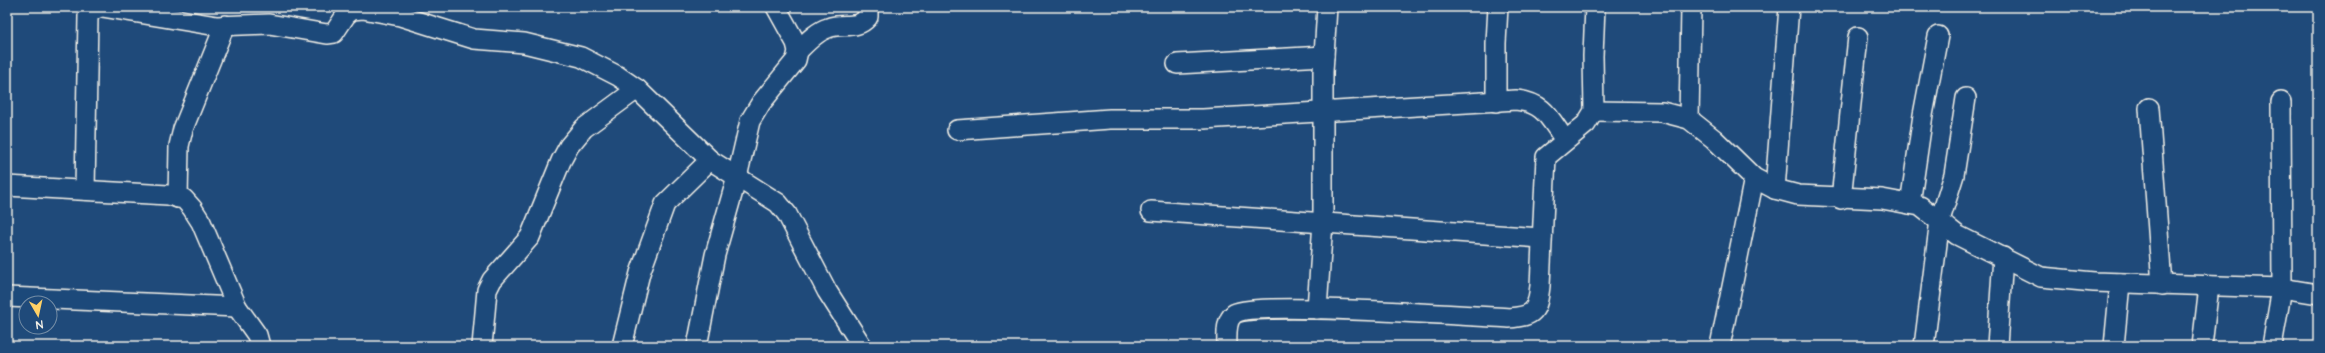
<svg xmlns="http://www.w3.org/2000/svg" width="2325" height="353" viewBox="0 0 2325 353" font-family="'Architects Daughter',sans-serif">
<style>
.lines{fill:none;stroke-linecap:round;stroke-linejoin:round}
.minor-casing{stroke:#f4f1e8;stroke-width:22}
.minor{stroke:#1f4a7a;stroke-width:19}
</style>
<rect width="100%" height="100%" fill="#1f4a7a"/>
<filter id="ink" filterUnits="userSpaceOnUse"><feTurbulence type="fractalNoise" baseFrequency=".025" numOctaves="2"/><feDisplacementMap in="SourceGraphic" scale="8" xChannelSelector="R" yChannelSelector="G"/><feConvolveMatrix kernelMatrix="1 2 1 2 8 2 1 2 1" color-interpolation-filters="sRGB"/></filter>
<g filter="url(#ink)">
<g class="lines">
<defs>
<g id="minor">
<polyline points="102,7 217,26 269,24 327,34 334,33 346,15 352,10 363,9 400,16 474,39 524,43 581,57 618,76 637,89 710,160 778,203 787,214 827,291 862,346"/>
<path d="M798,51C806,43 817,31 828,28C843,22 856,31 868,17V7"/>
<polyline points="1177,64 1324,56"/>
<polyline points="1496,102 1496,43 1498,7"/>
<polyline points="2149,108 2162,285"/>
<polyline points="1594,111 1662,112 1689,119 1714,139 1754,178 1775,189 1798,195 1882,199 1920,206 1957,235 2041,277 2094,282 2282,288 2318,294"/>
<polyline points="1689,119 1691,7"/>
<path d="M957,130L1110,119H1203L1516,100C1545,103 1549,118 1565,140"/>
<polyline points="7,186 168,195 184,199 192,208 201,222 237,307 257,335 260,346"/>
<polyline points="1775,189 1789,7"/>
<polyline points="85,190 88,16 92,11 100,7"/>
<polyline points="178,198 179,146 183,129 225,25"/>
<polyline points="1841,199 1858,37"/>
<polyline points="1910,204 1923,115 1938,36"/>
<polyline points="1151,211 1542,238"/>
<polyline points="7,297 237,307"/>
<polyline points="1317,309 1323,222 1323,72 1327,7"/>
<polyline points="482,346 487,290 492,280 530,237 561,161 569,146 584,128 637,89"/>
<polyline points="622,346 640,273 665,204 710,160"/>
<polyline points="697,346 715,255 737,177 750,121 761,103 796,60 798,51 796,43 776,7"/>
<path d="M1227,346C1227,337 1225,321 1234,314C1250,301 1473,316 1509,318C1535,316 1537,311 1540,286L1546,157L1586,124L1594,111L1593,56L1595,7"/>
<polyline points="1720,346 1754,178"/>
<polyline points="1924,346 1940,220 1954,175 1966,98"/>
<polyline points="1997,346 2003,257"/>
<polyline points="2114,346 2120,283"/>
<polyline points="2202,346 2209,286"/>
<polyline points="2272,346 2282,288 2281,102"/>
</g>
</defs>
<!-- minor casing -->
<use href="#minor" class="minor-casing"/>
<!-- minor -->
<use href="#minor" class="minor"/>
</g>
</g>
<!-- margin -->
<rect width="2325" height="353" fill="none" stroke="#1f4a7a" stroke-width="24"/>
<rect x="12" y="12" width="2301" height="329" fill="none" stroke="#f4f1e8" stroke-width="1.5" filter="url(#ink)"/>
<!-- north arrow -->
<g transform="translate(38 315) rotate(171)"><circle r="19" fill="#1f4a7a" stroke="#748da6"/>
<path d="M0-3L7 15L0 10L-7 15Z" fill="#ffd166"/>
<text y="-6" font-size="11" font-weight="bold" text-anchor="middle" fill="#f4f1e8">N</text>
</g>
</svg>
